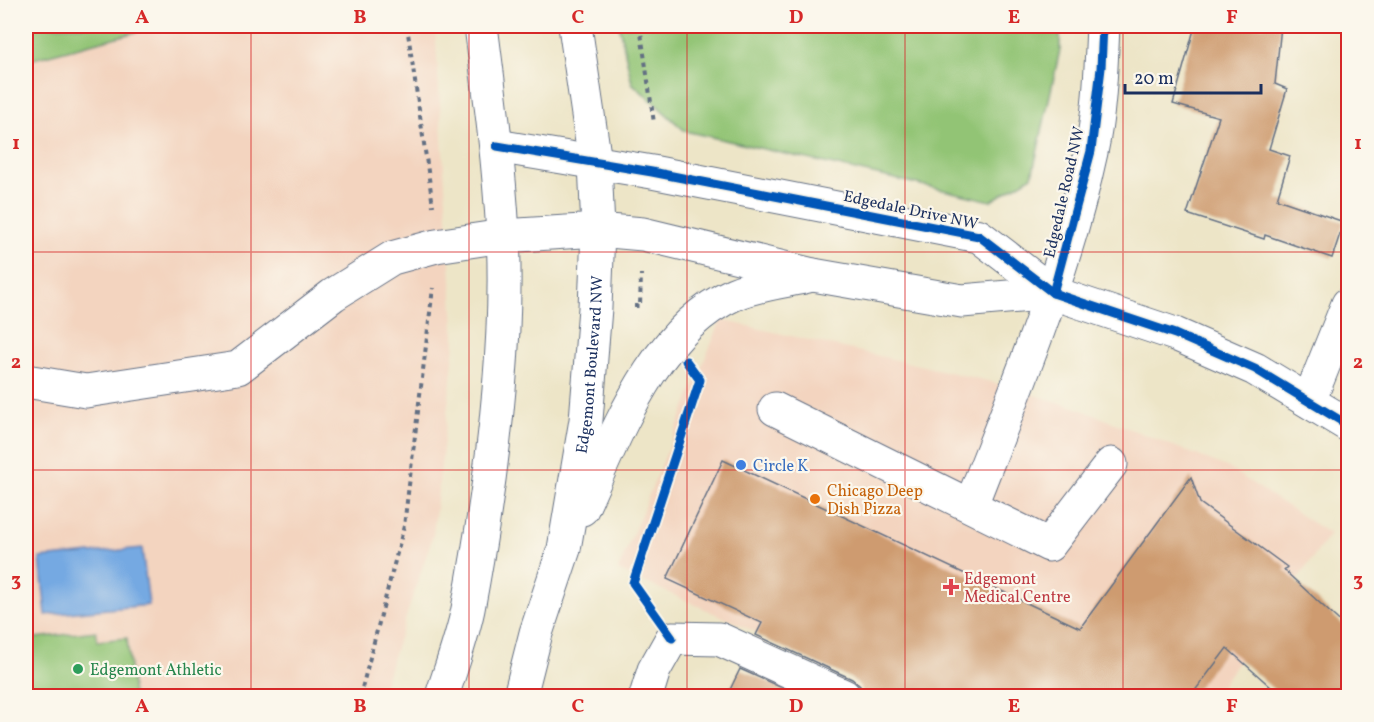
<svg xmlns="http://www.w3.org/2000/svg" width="1374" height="722" viewBox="0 0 1374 722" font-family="Vollkorn,serif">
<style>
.built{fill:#f3d4bf}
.green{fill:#92c474;stroke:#567a69;stroke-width:1.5}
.water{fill:#75a9e2;stroke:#486ca0;stroke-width:1.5}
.building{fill:#ce9b70}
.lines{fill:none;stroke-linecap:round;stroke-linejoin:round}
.minor-casing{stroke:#646f83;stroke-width:35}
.major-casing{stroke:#646f83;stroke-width:35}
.path{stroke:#646f83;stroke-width:4;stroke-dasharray:4.5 4.5;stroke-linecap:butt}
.minor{stroke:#fff;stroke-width:33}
.major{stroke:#fff;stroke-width:33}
.cycleway-casing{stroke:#fbf7ec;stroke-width:13}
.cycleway{stroke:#0057b8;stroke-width:9}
.grid{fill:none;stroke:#d62828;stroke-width:1.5;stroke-opacity:0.55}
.shop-dot{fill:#3f7fe0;stroke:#fbf7ec;stroke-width:2}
.food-dot{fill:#e8710a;stroke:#fbf7ec;stroke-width:2}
.health-dot{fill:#e0444e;stroke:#fbf7ec;stroke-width:2}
.leisure-dot{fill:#2e9e5b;stroke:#fbf7ec;stroke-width:2}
.labels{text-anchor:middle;stroke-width:4.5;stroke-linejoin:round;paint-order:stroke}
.street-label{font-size:16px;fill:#1b2f5e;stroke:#fbf7ec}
.shop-label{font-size:16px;fill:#366cbe;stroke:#fbf7ec;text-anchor:start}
.food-label{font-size:16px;fill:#c56008;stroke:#fbf7ec;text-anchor:start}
.health-label{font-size:16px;fill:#be3a42;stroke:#fbf7ec;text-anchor:start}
.leisure-label{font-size:16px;fill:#27864d;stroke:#fbf7ec;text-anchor:start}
.neatline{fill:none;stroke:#d62828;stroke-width:2}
.grid-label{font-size:20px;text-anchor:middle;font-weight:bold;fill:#d62828}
</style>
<rect width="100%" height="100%" fill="#fbf7ec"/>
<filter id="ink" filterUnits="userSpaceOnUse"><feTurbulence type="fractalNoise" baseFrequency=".0167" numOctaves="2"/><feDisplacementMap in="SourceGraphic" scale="12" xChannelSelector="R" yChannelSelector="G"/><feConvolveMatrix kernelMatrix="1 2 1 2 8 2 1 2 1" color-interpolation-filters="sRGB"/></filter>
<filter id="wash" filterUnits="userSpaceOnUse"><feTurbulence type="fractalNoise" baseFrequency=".008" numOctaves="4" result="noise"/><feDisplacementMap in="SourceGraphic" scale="24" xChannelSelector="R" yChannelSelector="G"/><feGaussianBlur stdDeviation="1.35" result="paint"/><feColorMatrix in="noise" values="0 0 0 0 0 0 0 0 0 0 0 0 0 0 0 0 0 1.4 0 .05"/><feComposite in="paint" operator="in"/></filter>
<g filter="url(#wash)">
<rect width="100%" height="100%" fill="#ede5c7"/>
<!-- built -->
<g class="built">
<polygon points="159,26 435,26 455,344 433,535 380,696 26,696 26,61"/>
<polygon points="721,320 984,380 1074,407 1227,467 1330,534 1214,696 898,696 618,570"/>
</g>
<!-- green -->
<g class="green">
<polygon points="26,26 159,26 26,61"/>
<polygon points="619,26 1060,26 1060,50 1032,176 991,201 685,131 632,83"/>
<polygon points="96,631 97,641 127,638 133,696 26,696 26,639"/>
</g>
<!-- water -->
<polygon class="water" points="142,548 149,605 46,615 40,558"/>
<g id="blocks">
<!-- building -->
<g class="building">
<polygon points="1195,26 1281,26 1275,84 1287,89 1269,149 1290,156 1277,199 1344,222 1332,258 1265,235 1264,239 1187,214 1219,117 1173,104"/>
<polygon points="723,460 1080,628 1191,477 1200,503 1287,567 1284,570 1348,629 1348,696 1281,696 1227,648 1191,696 862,696 860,686 852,679 756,635 762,623 667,579"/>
<polygon points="740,669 800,696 727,696"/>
</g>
</g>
</g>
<g filter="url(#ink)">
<use href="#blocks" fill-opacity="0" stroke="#646f83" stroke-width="1.5"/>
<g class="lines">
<defs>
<g id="minor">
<polyline points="497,146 652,172 979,236 1053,293 1175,334 1255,369 1348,425"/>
<polyline points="26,381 86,391 238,368 333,295 392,258 436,246 503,236 598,230 643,234 813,275 962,301 1053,293"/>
<polyline points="1309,401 1348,304"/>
<polyline points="775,409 1049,545 1111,464"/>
<path d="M971,505C1016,389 1065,274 1091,152C1100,111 1101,67 1103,26"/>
<polyline points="646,696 654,670 672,638 719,639 844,696"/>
</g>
<g id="major">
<path d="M582,509C617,433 653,331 734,294C757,284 788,281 813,275"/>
<path d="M442,696C451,668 462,638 468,609C490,491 509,354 503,234C499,164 490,95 481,26"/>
<path id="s1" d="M520,696L536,633L564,549L586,420L595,308L598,230L595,162L575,26"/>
</g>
</defs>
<!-- minor casing -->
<use href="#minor" class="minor-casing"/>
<!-- major casing -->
<use href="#major" class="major-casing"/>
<!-- path -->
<g class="path">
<polyline points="407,26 433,206"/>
<polyline points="640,26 654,123"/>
<polyline points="634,306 640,306 641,274"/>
<polyline points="360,696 404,526 433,288"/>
</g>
<!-- minor -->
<use href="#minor" class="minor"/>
<!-- major -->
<use href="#major" class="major"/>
<defs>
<g id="cycleway">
<polyline points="497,146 652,172 979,236 1053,293 1175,334 1255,369 1348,425"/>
<polyline points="1053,293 1091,151 1101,68 1103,26"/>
<polyline points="672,638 633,583 700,380 686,361"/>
</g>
</defs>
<!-- cycleway casing -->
<use href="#cycleway" class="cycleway-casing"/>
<!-- cycleway -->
<use href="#cycleway" class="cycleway"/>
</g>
</g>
<!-- grid -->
<path class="grid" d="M251,26V696M469,26V696M687,26V696M905,26V696M1123,26V696M26,252H1348M26,470H1348"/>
<!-- markers -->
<circle class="shop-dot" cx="741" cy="465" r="6"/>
<circle class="food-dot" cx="815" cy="499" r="6"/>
<path class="health-dot" d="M948 578h6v6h6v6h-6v6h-6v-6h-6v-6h6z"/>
<circle class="leisure-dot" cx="78" cy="669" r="6"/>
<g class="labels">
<!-- street labels -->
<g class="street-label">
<text transform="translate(1063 192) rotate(-77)" y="6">Edgedale Road NW</text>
<text transform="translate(911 209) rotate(12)" y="6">Edgedale Drive NW</text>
<text dy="6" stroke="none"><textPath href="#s1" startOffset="340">Edgemont Boulevard NW</textPath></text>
</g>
<!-- shop labels -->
<g class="shop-label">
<text x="753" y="471">Circle K</text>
</g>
<!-- food labels -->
<g class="food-label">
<text x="827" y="496">Chicago Deep<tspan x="827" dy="18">Dish Pizza</tspan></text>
</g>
<!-- health labels -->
<g class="health-label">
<text x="964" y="584">Edgemont<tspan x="964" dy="18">Medical Centre</tspan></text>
</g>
<!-- leisure labels -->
<g class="leisure-label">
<text x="90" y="675">Edgemont Athletic</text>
</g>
</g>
<!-- margin -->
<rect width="1374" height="722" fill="none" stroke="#fbf7ec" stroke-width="66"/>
<!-- scale -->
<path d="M1125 84v9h136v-9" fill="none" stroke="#1b2f5e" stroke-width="3"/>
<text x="1134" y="84" font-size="18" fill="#1b2f5e" stroke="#fbf7ec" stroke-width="4.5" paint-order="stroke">20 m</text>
<rect x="33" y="33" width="1308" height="656" class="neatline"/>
<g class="grid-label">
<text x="142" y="23">A</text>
<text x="360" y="23">B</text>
<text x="578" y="23">C</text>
<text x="796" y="23">D</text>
<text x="1014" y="23">E</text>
<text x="1232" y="23">F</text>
<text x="16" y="149">1</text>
<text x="1358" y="149">1</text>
<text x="16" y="368">2</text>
<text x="1358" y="368">2</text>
<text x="16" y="586">3</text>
<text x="1358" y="586">3</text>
<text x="142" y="712">A</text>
<text x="360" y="712">B</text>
<text x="578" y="712">C</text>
<text x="796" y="712">D</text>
<text x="1014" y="712">E</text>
<text x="1232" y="712">F</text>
</g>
</svg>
